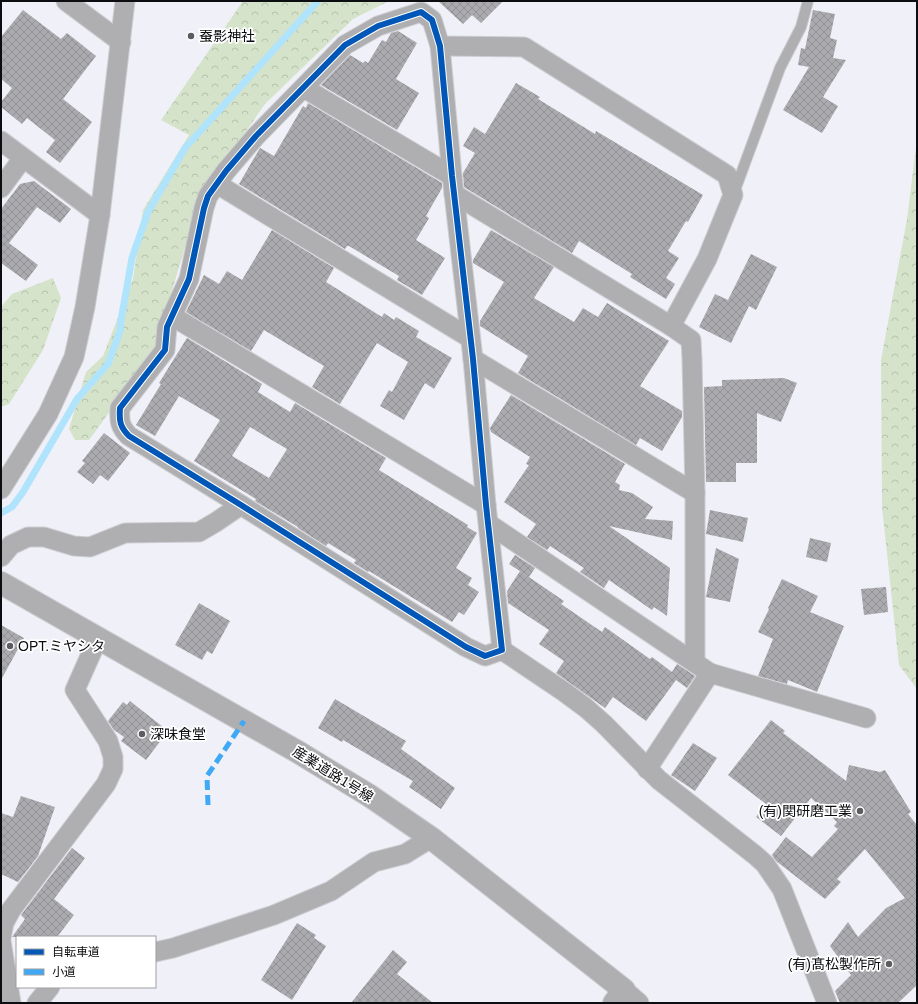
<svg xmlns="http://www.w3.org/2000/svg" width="918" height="1004" viewBox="0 0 918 1004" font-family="Helvetica,'Noto Sans JP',sans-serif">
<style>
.forest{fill:url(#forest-crowns)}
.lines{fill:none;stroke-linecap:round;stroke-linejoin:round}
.stream{stroke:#afe4fc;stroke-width:7}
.building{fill:url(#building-cross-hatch);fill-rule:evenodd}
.lane-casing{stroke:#cccdd2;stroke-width:12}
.street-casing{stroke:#cccdd2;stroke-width:21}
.secondary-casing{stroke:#cccdd2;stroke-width:24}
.lane{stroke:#afafb1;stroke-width:10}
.street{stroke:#afafb1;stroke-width:19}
.secondary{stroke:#afaeb1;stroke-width:22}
.quiet{stroke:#3fa9f5;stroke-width:5;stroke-dasharray:10 5;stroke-linecap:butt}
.cycleway-casing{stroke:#fff;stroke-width:8}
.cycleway{stroke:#0057b8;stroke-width:6}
.poi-dot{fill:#5c5d61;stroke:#fff;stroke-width:1.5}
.labels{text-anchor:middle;stroke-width:3.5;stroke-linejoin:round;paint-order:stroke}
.poi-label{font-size:14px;fill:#0c0d10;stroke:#fff;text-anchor:start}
.street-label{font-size:14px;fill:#0c0d10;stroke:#fff}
</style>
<defs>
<pattern id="forest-crowns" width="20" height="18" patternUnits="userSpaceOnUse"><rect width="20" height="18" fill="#d5e3ca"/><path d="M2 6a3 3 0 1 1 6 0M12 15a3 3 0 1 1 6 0" fill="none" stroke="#b6c2ac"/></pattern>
<pattern id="building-cross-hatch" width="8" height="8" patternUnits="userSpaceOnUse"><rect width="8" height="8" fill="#aaaaaf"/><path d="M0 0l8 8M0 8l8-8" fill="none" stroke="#919196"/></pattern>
</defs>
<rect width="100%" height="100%" fill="#f0f1f8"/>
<!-- forest -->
<g class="forest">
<polygon points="243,1 389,1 353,19 265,104 200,197 154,351 89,440 75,440 69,429 86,372 103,356 133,279 143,210 189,135 161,120"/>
<polygon points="917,139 917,689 899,665 882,507 881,360 907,219"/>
<polygon points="53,278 61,298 43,350 9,404 1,407 1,307 12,294"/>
</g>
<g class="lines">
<!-- stream -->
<polyline class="stream" points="1,513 12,507 23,492 77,399 108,364 120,331 121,320 132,258 148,212 185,148 318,1"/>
</g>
<!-- building -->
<g class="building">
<polygon points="438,1 503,1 481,23 472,15 463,24"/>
<polygon points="23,10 61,39 67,33 96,56 63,99 92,122 60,163 46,152 55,140 27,118 22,124 1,107 1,102 12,88 1,79 1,37"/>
<polygon points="813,10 835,14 830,38 837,40 833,58 846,60 823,97 838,106 822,133 783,110 809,67 798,65 801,48 805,49"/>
<polygon points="398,31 417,43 396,79 419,93 397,130 321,85 350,55 363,63 365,61 368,63 382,40 386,42 391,33"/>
<polygon points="516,83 540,97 538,99 595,134 596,131 703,195 688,222 686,221 668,251 679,258 666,278 675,284 666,299 630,277 632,274 579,241 572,253 464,187 463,173 475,153 463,146 474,127 485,134"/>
<polygon points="308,103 442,183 442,188 426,216 429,218 416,240 445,258 422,295 397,280 399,276 349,246 347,246 345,249 239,184 260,148 274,156 303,106 306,108"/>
<polygon points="34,181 71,209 60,223 37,207 9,243 38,265 26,281 1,263 1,209 20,184"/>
<polygon points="272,230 334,268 326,282 382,317 384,313 394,320 396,317 419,331 416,337 452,358 434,389 425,383 404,420 380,406 389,390 392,392 408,362 377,343 340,404 312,387 324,366 264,330 251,351 186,312 204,275 219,284 227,271 242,280"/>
<polygon points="491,230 554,267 534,298 574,322 583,308 598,317 607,303 669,341 640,386 682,411 682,417 662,451 640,438 636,445 518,373 528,356 480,326 480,321 504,282 473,263 473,260"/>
<polygon points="751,254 777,267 756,310 749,306 731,343 699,327 715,294 728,300"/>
<path d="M187,338L262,384L258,392L290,412L295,403L386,458L379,470L468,525L467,527L477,533L456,568L472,578L468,585L479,592L464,615L459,612L452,622L369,571L368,572L354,563L356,560L328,543L326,546L298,528V527L255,501L256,499L194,461L220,420L179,396L155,436L136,425L161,384L159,383ZM250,427L287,449L269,478L232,456Z"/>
<polygon points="784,378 797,383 781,422 757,413 757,463 736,463 736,482 706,482 704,387 722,386 722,380"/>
<polygon points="511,395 625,464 615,482 620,485 619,490 632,493 653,507 645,519 673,521 672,540 609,526 670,568 667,616 654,607 652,610 609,580 604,588 580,572 584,568 550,546 547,550 527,537 536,524 504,502 529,465 526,464 530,457 491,432 490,428"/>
<polygon points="104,433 130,453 108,481 100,475 93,484 77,472 85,463 82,461"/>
<polygon points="710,510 748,518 743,542 706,534"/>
<polygon points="810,538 831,543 827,562 806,557"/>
<polygon points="716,548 739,559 730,602 706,597"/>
<polygon points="515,555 535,568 529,577 509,564"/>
<polygon points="520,571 564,601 561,604 602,632 605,627 650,659 652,657 672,672 677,664 695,676 687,688 676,680 646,721 613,697 605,708 556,673 564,661 539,644 549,630 508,603 507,591"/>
<polygon points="782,579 818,596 810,612 844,626 817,692 788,680 787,684 758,676 773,639 758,632 769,609 768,608"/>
<polygon points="886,587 888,612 864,615 861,589"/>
<polygon points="199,603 230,621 212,654 207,651 202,660 175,645"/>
<polygon points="1,625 24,638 1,680"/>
<polygon points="335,699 406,741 401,749 455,788 441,809 409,787 413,781 343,740 342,742 318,728"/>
<polygon points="130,701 168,731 146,760 121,741 124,737 114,730 108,721 123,702 127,705"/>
<polygon points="771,720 785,731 783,733 846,781 849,765 880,772 885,770 911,812 908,814 917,825 917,985 898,1003 840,1003 835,991 851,975 830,946 848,922 858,937 886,908 905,898 865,849 837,879 841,882 825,899 776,861 772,855 786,837 812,857 838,829 834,826 837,822 811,798 781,836 756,817 766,804 728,775"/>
<polygon points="693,743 717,758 695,791 671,775"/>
<polygon points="21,796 55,807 38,856 18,882 1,874 1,813 13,817"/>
<polygon points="72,848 85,858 54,899 74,915 57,937 12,937 25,919 21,915"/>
<polygon points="297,923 316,935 314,938 326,946 292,1000 261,980"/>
<polygon points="393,950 407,962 397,974 433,1003 351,1003"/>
</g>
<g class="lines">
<defs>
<polyline id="lane" points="734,193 780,68 801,27 808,1"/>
<g id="street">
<polyline points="66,1 121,42"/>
<path d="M421,12L432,20L440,46L452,176L473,359L486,505L502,650L485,656L466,647L241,505L129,436C120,427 119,421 120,408L165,350L167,327L189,279L204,208L208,196L226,171L256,136L345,45L378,26Z"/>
<polyline points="440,46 524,47 727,175 733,195 707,259 671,326 691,340 692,359 695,493 695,663 710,673 647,769"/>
<polyline points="304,88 452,176"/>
<polyline points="1,141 100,215"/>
<polyline points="217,184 470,338"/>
<polyline points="1,188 23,158"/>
<polyline points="454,194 671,326"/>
<polyline points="172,316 486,505"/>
<polyline points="473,359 695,493"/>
<polyline points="1,489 48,414 74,357 85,307 100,215 125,1"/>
<polyline points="489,524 695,663"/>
<polyline points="1,557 11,545 28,537 44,537 74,546 90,547 125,533 199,532 216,522 241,505"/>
<polyline points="502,650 563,691 586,708 604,724 659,780 755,855 765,864 782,889 827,1003"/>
<polyline points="710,673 866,718"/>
<polyline points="1,938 4,923 11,910 106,784 113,769 113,757 108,741 75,690 98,638"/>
<polyline points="1,941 11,1003"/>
<polyline points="155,952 173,948 274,915 331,891 374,862 405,854 431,838"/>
<polyline points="624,990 639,1003"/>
<polyline points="37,1003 50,987"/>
</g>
<polyline id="secondary" points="1,583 298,752 370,796 431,838 624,990 614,1003"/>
</defs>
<!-- lane casing -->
<use href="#lane" class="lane-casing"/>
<!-- street casing -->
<use href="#street" class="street-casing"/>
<!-- secondary casing -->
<use href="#secondary" class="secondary-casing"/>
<!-- lane -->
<use href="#lane" class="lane"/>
<!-- street -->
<use href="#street" class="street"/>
<!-- secondary -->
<use href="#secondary" class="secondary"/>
<!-- quiet -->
<polyline class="quiet" points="208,805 207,776 244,721"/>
<defs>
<path id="cycleway" d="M421,12L432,20L440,46L452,176L473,359L486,505L502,650L485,656L466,647L241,505L129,436C120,427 119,421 120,408L165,350L167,327L189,279L204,208L208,196L226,171L256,136L345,45L378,26Z"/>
</defs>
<!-- cycleway casing -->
<use href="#cycleway" class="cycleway-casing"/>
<!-- cycleway -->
<use href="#cycleway" class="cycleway"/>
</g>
<!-- markers -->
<g class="poi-dot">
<circle cx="191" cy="36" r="4"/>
<circle cx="10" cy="646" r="4"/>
<circle cx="142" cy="734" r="4"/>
<circle cx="860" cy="811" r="4"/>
<circle cx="889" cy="964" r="4"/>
</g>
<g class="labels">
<!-- poi labels -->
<g class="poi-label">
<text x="199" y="41">蚕影神社</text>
<text x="18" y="651">OPT.ミヤシタ</text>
<text x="150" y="739">深味食堂</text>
<text x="852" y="816" text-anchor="end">(有)関研磨工業</text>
<text x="881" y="969" text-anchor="end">(有)髙松製作所</text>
</g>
<!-- street labels -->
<g class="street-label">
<text transform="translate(333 774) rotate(32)" y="5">産業道路1号線</text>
</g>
</g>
<!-- border -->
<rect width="918" height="1004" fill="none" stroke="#0c0d10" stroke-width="4"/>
<!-- legend -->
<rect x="16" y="936" width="140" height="52" fill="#ffffff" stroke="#9e9e9f"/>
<rect x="24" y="949" width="20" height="6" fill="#0057b8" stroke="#9e9e9f"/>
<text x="52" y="956" font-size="12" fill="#0c0d10">自転車道</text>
<rect x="24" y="969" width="20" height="6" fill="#3fa9f5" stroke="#9e9e9f"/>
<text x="52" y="976" font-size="12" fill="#0c0d10">小道</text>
</svg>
